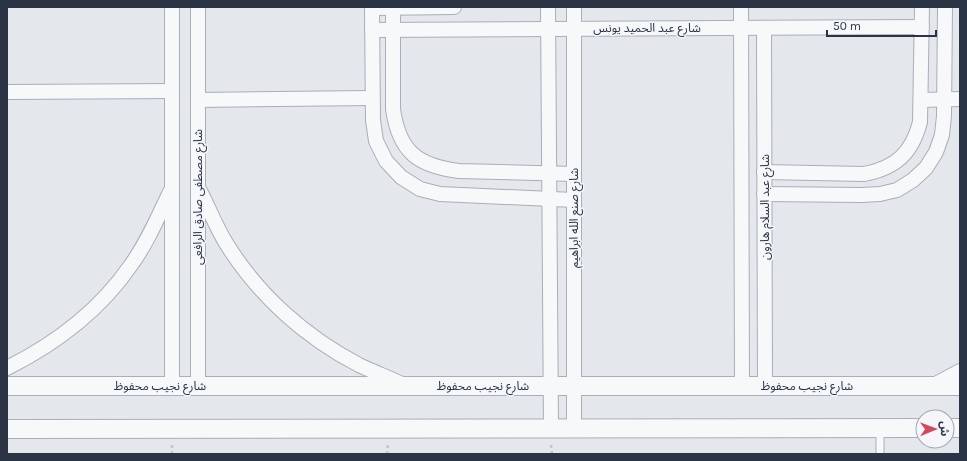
<svg xmlns="http://www.w3.org/2000/svg" width="967" height="461" viewBox="0 0 967 461" font-family="Karla,'Noto Sans Arabic',sans-serif">
<style>
.lines{fill:none;stroke-linecap:round;stroke-linejoin:round}
.service-casing{stroke:#a9aeb7;stroke-width:9}
.minor-casing{stroke:#a9aeb7;stroke-width:16}
.tertiary-casing{stroke:#a9aeb7;stroke-width:20}
.path{stroke:#c2c5cb;stroke-width:2.5;stroke-dasharray:3 3;stroke-linecap:butt}
.service{stroke:#f7f8fa;stroke-width:7}
.minor{stroke:#f7f8fa;stroke-width:14}
.tertiary{stroke:#f7f8fa;stroke-width:18}
.labels{text-anchor:middle;stroke-width:3;stroke-linejoin:round;paint-order:stroke}
.street-label{font-size:12px;fill:#2b3445;stroke:#f4f6f9}
</style>
<rect width="100%" height="100%" fill="#e4e7ec"/>
<g class="lines">
<defs>
<polyline id="service" points="880,428 880,454"/>
<g id="minor">
<polyline points="172,7 172,386"/>
<polyline points="198,7 198,386"/>
<polyline points="372,7 373,120 376,141 386,161 401,177 420,189 440,194 574,200"/>
<path d="M393,7V109C399,152 418,166 459,171L574,174"/>
<polyline points="548,7 551,428"/>
<polyline points="574,7 574,428"/>
<polyline points="741,7 742,386"/>
<polyline points="372,8 454,7"/>
<polyline points="764,28 765,386"/>
<polyline points="372,30 922,27"/>
<polyline points="7,92 172,91"/>
<polyline points="198,100 372,98"/>
<polyline points="921,100 960,99"/>
<path d="M764,172L864,174C896,168 912,153 920,122L922,7"/>
<path d="M200,191C209,208 216,227 226,243C258,295 305,337 359,365C374,372 389,378 404,385"/>
<polyline points="764,194 861,195 880,194 897,190 913,180 926,168 936,152 942,135 944,116 945,7"/>
<path d="M7,368C55,344 100,310 131,265C147,243 158,217 170,192"/>
<polyline points="932,386 960,371"/>
</g>
<g id="tertiary">
<polyline points="7,386 960,386"/>
<polyline points="947,428 960,428"/>
<polyline points="7,429 923,428"/>
</g>
</defs>
<!-- service casing -->
<use href="#service" class="service-casing"/>
<!-- minor casing -->
<use href="#minor" class="minor-casing"/>
<!-- tertiary casing -->
<use href="#tertiary" class="tertiary-casing"/>
<!-- path -->
<g class="path">
<polyline points="551,445 552,454"/>
<polyline points="172,454 172,445"/>
<polyline points="387,454 388,445"/>
</g>
<!-- service -->
<use href="#service" class="service"/>
<!-- minor -->
<use href="#minor" class="minor"/>
<!-- tertiary -->
<use href="#tertiary" class="tertiary"/>
</g>
<g class="labels">
<!-- street labels -->
<g class="street-label">
<text x="647" y="32">شارع عبد الحميد يونس</text>
<text transform="translate(198 197) rotate(-90)" y="4">شارع مصطفى صادق الرافعى</text>
<text transform="translate(765 207) rotate(-90)" y="4">شارع عبد السلام هارون</text>
<text transform="translate(574 218) rotate(-90)" y="4">شارع صنع الله ابراهيم</text>
<text x="160" y="390">شارع نجيب محفوظ</text>
<text x="483" y="390">شارع نجيب محفوظ</text>
<text x="807" y="390">شارع نجيب محفوظ</text>
</g>
</g>
<!-- border -->
<rect width="967" height="461" fill="none" stroke="#2b3445" stroke-width="16"/>
<!-- north arrow -->
<g transform="translate(935 429) rotate(89)"><circle r="19" fill="#f4f6f9" stroke="#a4a8b1"/>
<path d="M0-3L7 15L0 10L-7 15Z" fill="#d1495b"/>
<text y="-6" font-size="11" font-weight="bold" text-anchor="middle" fill="#2b3445">ش</text>
</g>
<!-- scale -->
<path d="M827 30v6h109v-6" fill="none" stroke="#2b3445" stroke-width="2"/>
<text x="833" y="30" font-size="12" fill="#2b3445" stroke="#f4f6f9" stroke-width="3" paint-order="stroke">50 m</text>
</svg>
